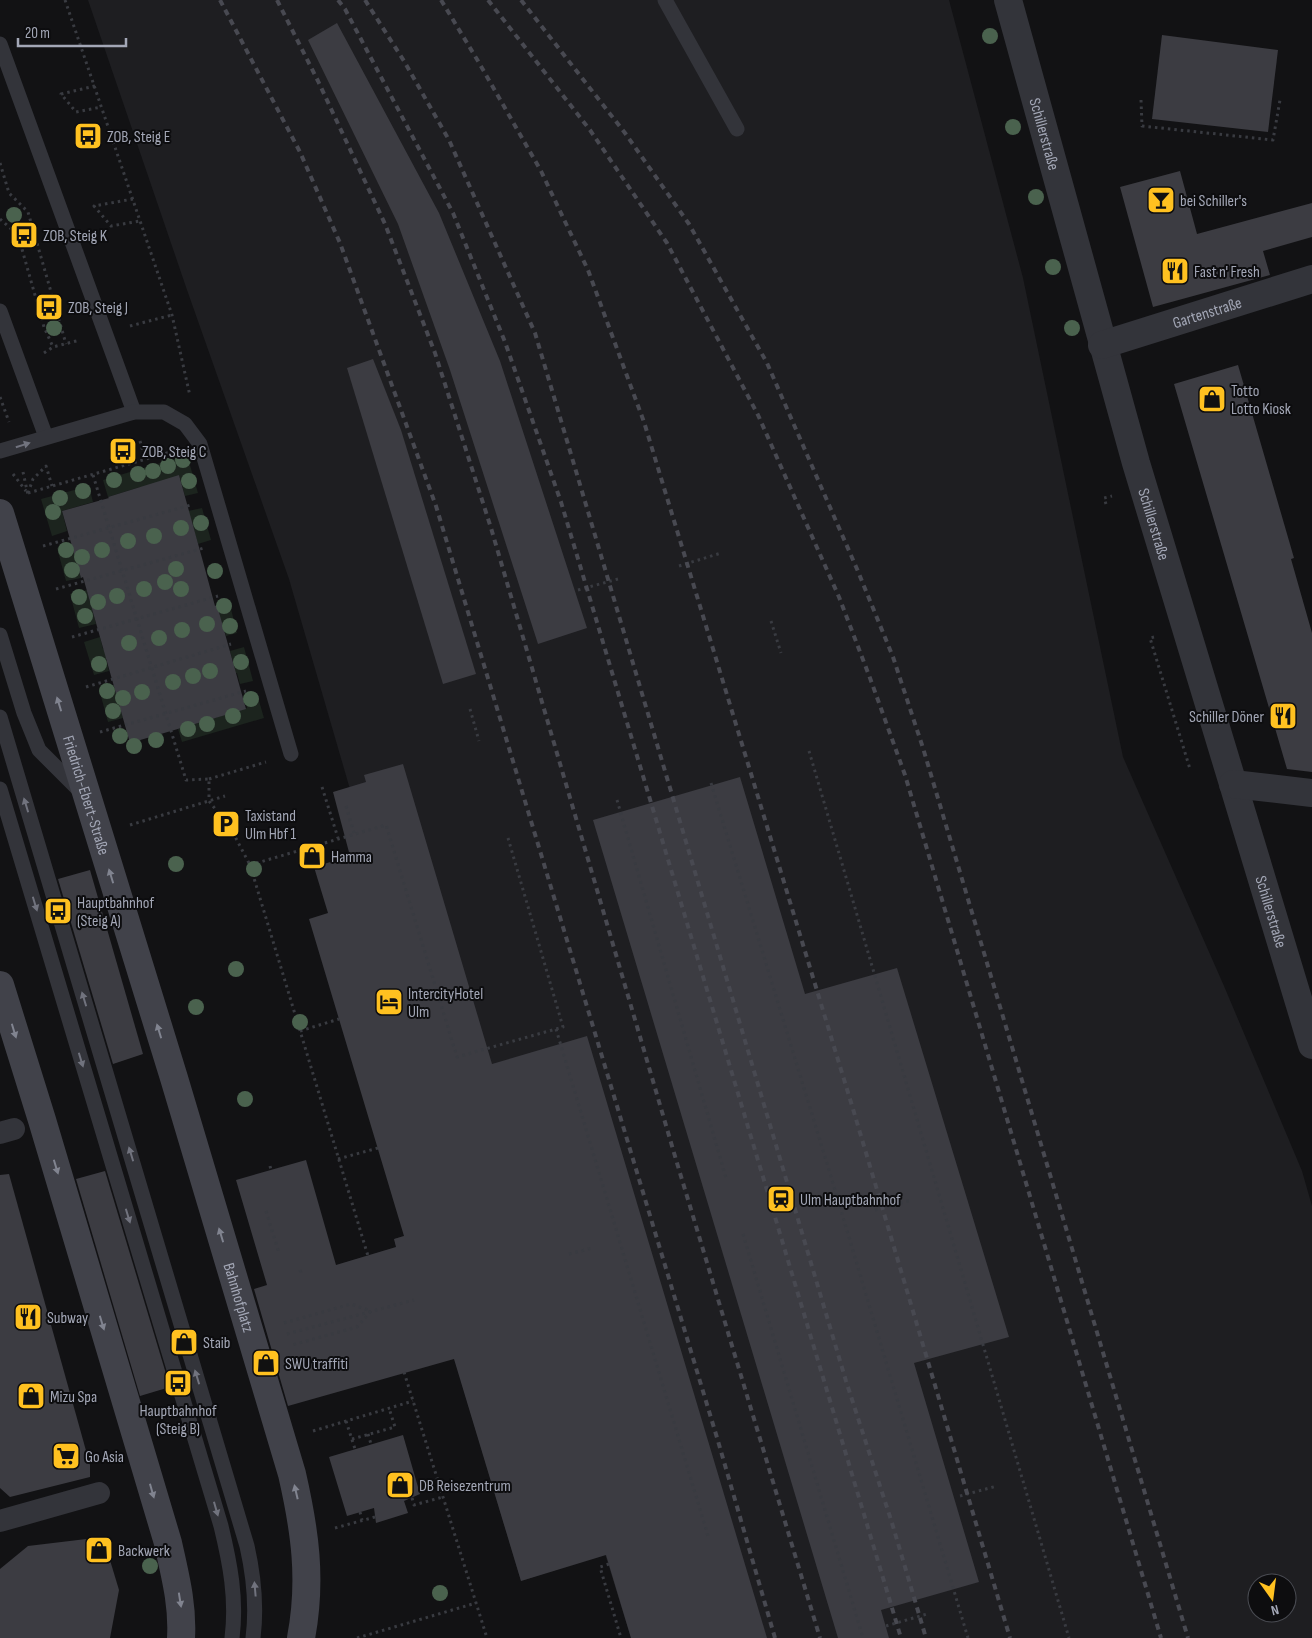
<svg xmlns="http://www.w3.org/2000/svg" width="1312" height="1638" viewBox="0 0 1312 1638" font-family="'Sofia Sans Condensed',sans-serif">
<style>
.built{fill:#1e1e21;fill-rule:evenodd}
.green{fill:#1c241e}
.building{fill:#3c3c42}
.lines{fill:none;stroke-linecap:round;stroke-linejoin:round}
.path{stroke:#393b41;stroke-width:3;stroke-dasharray:2.5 4;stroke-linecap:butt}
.service{stroke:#33343a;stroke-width:15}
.pedestrian{stroke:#33343a;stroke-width:22}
.minor{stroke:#33343a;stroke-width:28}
.secondary{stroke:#41424a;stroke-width:28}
.rail{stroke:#484951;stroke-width:4;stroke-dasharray:6 5;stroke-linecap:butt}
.path-bridge{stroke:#393b41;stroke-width:3;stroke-dasharray:2.5 4;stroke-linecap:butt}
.tree{fill:#4a624e}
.oneway{fill:#71737e}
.oneway2{fill:#818490}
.labels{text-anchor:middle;stroke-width:4;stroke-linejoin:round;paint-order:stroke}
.street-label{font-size:16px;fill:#a3a7b6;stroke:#0d0d0f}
.poi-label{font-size:16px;fill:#a3a7b6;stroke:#0d0d0f;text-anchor:start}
</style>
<rect width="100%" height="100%" fill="#121214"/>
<!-- built -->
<path class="built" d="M88,0H949L1023,278L1123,757L1224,986L1302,1171L1312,1206V1638H631L605,1554L521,1581L453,1354L402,1266L394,1239L404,1236L354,803L289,579L186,287ZM1257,1583H1287V1613H1257Z"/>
<!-- green -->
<g class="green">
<polygon points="187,455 198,493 185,496 179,475 146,508 140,487 108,497 103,480"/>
<polygon points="89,486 93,502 62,511 67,531 52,536 41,499"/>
<polygon points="202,508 211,540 198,544 188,511"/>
<polygon points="71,544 81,578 66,581 57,548"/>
<polygon points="87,590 90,601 122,593 93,611 96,624 79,628 70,594"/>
<polygon points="229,601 237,633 226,636 223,625 188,625 220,616 217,605"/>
<polygon points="100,637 103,649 135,640 106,659 109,671 94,675 84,642"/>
<polygon points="244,647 253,681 240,684 237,673 205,681 202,671 233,662 230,651"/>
<polygon points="114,685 123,718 108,722 99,689"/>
<polygon points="257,694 264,718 182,742 178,729 247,708 245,697"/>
</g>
<!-- building -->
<g class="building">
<polygon points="337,23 439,213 500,361 587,628 538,644 450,370 398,224 308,40"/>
<polygon points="1162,35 1278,50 1268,132 1152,119"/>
<polygon points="1180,171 1197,234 1312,203 1312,237 1263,251 1270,275 1153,307 1120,187"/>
<polygon points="373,359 401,430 476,674 443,684 347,368"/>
<polygon points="1238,365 1294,558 1291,559 1312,633 1312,772 1287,769 1174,384"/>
<polygon points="179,475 202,558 215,606 217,605 246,709 130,743 83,577 81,578 62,511 109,498 108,497"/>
<polygon points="403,764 492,1064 587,1036 767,1638 631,1638 606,1555 521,1581 454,1359 288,1406 254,1289 267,1285 236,1180 306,1160 336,1265 396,1247 394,1239 404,1236 309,919 328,913 314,867 350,856 333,792 366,782 364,775"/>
<polygon points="740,777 805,994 897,968 1009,1337 914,1363 979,1582 881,1610 889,1638 838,1638 593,820"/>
<polygon points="90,870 143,1054 113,1064 58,879"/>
<polygon points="105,1171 170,1387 140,1396 76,1179"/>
<polygon points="9,1174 90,1465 90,1477 10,1497 0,1488 0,1175"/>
<polygon points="403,1435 420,1494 404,1501 408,1513 376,1523 374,1508 347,1516 329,1457"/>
<polygon points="103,1537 119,1590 110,1638 0,1638 0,1569 28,1546"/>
</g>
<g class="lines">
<!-- path -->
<g class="path">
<polyline points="65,0 172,315 190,396"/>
<polyline points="95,86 61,94 76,112 101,107"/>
<polyline points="1141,100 1142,126 1273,140 1280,100"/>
<polyline points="0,163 9,193 28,212 66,344"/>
<polyline points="133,199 94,206 111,226 140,221"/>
<polyline points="0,219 18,235 44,327 53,347"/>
<polyline points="130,326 172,315"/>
<polyline points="44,353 53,347 80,340"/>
<polyline points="0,397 9,422"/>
<polyline points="140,441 145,459"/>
<polyline points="23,472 28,495"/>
<polyline points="13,474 26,491"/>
<polyline points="93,475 186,780 209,779 209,801 231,829 250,865 368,1256"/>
<polyline points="28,493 174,451"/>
<polyline points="28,493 33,479 46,466 52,486"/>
<polyline points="1106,504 1104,498 1112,496"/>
<polyline points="43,546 191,505"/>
<polyline points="679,566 721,553"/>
<polyline points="56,589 204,548"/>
<polyline points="578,590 618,579"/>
<polyline points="72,637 218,596"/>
<polyline points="1154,637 1150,638 1190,769"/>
<polyline points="86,687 231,644"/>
<polyline points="100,732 246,691"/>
<polyline points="809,751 1069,1638"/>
<polyline points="209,779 266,762"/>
<polyline points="711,783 832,1180 968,1638"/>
<polyline points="322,787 338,838"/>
<polyline points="617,800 726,1178"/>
<polyline points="346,806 354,833"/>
<polyline points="130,825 225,796"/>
<polyline points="250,865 386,825 457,1057 563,1027 508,838"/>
<polyline points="556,1029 708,1536"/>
<polyline points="300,1031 339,1019"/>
<polyline points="338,1159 378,1148"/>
<polyline points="270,1166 271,1170"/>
<polyline points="875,1210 912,1200"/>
<polyline points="266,1211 279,1253"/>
<polyline points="743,1234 863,1638"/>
<polyline points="569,1254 593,1248"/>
<polyline points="300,1270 301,1273"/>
<polyline points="284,1323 351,1304 371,1311 357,1327 292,1345"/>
<polyline points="287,1334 414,1300"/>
<polyline points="404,1372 487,1638"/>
<polyline points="346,1421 355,1449"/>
<polyline points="313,1431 413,1401"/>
<polyline points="368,1434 371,1444"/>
<polyline points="352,1439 395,1427 389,1408"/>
<polyline points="960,1496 997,1486"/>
<polyline points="412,1498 414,1505 443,1497"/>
<polyline points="360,1512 362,1520"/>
<polyline points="335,1528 375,1517"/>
<polyline points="609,1564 600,1567 621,1638"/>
<polyline points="886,1626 927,1614"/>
<polyline points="357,1638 476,1603"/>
</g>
<!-- service -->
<g class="service">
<polyline points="665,0 737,129"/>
<polyline points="0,44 134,412"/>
<polyline points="0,311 46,437"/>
<polyline points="0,451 134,412 164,412 185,424 200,444 291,754"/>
<polyline points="0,635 24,713 39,750 83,794"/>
<path d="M0,717L247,1546C254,1577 257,1606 253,1638"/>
<path d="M0,789L221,1526C230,1563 237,1599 232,1638"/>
</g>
<!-- pedestrian -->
<g class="pedestrian">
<polyline points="0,1133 14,1129"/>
<polyline points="0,1521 99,1493"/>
</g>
<!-- minor -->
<g class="minor">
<path id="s1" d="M1008,0L1136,463L1312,1045"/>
<path id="s2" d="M1102,345L1312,279"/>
<polyline points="1233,784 1312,793"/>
</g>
<!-- secondary -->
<g class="secondary">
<path id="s3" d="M0,513L174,1078L292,1474C305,1531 312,1580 301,1638"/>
<path d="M0,985L42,1120L168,1543C175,1575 183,1605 181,1638"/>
</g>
<!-- rail -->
<g class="rail">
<polyline points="220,0 300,152 340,243 436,506 718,1441 775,1638"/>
<polyline points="277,0 318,81 385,224 435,353 491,528 677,1163 820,1638"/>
<polyline points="338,0 345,9 453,213 505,342 561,502 901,1638"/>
<polyline points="365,0 404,61 449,140 535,333 846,1381 892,1523 926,1638"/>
<polyline points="441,0 478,61 541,171 588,270 644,422 853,1109 1010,1638"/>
<polyline points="488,0 590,130 667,243 758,415 839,597 870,678 905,775 1161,1638"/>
<polyline points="521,0 625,133 689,224 767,363 857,569 893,657 923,748 1188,1638"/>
</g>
<!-- path-bridge -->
<g class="path-bridge">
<polyline points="771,621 781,653"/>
<polyline points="470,709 479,741"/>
</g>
</g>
<!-- trees -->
<g class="tree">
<circle cx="990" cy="36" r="8"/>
<circle cx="1013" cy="127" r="8"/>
<circle cx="1036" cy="197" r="8"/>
<circle cx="14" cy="215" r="8"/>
<circle cx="1053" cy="267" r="8"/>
<circle cx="54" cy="328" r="8"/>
<circle cx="1072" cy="328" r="8"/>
<circle cx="183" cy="460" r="8"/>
<circle cx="168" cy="466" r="8"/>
<circle cx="153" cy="471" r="8"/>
<circle cx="138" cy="474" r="8"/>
<circle cx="114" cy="480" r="8"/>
<circle cx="189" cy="481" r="8"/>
<circle cx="83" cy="491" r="8"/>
<circle cx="60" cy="498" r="8"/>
<circle cx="53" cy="512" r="8"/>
<circle cx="201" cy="523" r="8"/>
<circle cx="181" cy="528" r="8"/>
<circle cx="154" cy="536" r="8"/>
<circle cx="128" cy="541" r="8"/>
<circle cx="66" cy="550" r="8"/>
<circle cx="102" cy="550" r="8"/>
<circle cx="82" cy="557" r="8"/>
<circle cx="176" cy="569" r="8"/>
<circle cx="72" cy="570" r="8"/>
<circle cx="215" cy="571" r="8"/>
<circle cx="165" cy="582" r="8"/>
<circle cx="144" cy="589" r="8"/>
<circle cx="181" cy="589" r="8"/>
<circle cx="117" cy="596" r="8"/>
<circle cx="79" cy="597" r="8"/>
<circle cx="98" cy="602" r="8"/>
<circle cx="224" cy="606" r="8"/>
<circle cx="85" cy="616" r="8"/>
<circle cx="207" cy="624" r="8"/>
<circle cx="230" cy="626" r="8"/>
<circle cx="182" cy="630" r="8"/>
<circle cx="159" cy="638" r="8"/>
<circle cx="129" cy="643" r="8"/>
<circle cx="241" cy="662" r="8"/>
<circle cx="99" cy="664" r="8"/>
<circle cx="210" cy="671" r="8"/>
<circle cx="193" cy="676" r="8"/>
<circle cx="173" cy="682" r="8"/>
<circle cx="107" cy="691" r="8"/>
<circle cx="142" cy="692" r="8"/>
<circle cx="123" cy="698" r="8"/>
<circle cx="251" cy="699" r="8"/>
<circle cx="113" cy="711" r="8"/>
<circle cx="233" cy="716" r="8"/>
<circle cx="207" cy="724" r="8"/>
<circle cx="188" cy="729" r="8"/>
<circle cx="120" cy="736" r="8"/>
<circle cx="156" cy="740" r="8"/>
<circle cx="134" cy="746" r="8"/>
<circle cx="176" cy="864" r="8"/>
<circle cx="254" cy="869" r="8"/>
<circle cx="236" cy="969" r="8"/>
<circle cx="196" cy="1007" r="8"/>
<circle cx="300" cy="1022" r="8"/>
<circle cx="245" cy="1099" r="8"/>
<circle cx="150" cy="1566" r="8"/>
<circle cx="440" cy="1593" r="8"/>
</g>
<!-- one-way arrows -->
<defs><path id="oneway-solid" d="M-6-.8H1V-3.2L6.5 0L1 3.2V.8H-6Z" transform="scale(1.25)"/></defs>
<g class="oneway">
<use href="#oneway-solid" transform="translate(23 445) rotate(-17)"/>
<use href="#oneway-solid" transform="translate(26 805) rotate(-107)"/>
<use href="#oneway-solid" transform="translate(35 904) rotate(73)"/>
<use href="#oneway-solid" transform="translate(84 999) rotate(-107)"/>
<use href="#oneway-solid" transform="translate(81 1060) rotate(73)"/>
<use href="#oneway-solid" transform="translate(131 1154) rotate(-107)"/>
<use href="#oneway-solid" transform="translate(128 1216) rotate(73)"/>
<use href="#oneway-solid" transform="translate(197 1377) rotate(-107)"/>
<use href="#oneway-solid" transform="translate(216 1509) rotate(74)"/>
<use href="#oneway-solid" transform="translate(255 1589) rotate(-95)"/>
</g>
<g class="oneway2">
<use href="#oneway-solid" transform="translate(59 704) rotate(-107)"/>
<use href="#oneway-solid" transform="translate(111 876) rotate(-107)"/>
<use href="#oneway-solid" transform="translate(14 1031) rotate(73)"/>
<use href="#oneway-solid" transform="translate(159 1031) rotate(-107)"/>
<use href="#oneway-solid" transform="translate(56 1167) rotate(73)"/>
<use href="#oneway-solid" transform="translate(221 1235) rotate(-107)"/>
<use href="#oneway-solid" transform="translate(102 1323) rotate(73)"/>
<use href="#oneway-solid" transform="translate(152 1491) rotate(74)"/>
<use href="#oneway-solid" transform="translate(296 1492) rotate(-103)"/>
<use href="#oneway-solid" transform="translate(180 1600) rotate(81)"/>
</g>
<!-- icons -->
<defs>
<symbol id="bus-square" viewBox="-11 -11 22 22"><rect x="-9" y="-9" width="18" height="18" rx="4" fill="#ffc120" stroke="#0d0d0f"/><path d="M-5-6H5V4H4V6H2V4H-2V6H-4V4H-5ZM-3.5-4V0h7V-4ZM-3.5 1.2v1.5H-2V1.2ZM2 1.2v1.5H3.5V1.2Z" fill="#111"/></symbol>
<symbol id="bar-square" viewBox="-11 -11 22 22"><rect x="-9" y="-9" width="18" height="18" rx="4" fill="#ffc120" stroke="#0d0d0f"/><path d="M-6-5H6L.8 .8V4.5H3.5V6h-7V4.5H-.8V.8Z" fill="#111"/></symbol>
<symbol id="restaurant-square" viewBox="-11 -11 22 22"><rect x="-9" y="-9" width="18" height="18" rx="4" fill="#ffc120" stroke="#0d0d0f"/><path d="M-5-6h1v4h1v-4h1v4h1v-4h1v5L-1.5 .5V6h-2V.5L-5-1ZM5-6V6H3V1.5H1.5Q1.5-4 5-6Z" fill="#111"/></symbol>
<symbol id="shop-square" viewBox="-11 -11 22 22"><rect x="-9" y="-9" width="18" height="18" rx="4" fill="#ffc120" stroke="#0d0d0f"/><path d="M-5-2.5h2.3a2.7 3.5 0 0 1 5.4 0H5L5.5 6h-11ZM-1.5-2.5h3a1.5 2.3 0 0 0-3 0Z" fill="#111"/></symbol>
<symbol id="parking-square" viewBox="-11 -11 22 22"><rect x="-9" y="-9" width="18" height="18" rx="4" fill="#ffc120" stroke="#0d0d0f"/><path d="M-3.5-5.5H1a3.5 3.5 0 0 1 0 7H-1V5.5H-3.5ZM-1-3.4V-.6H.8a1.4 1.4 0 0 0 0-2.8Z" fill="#111"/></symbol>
<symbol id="hotel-square" viewBox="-11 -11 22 22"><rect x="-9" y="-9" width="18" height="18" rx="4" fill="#ffc120" stroke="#0d0d0f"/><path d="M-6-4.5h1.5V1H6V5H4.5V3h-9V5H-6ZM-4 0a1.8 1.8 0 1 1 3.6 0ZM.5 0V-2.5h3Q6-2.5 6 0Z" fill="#111"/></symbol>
<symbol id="station-square" viewBox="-11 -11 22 22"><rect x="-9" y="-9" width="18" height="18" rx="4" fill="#ffc120" stroke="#0d0d0f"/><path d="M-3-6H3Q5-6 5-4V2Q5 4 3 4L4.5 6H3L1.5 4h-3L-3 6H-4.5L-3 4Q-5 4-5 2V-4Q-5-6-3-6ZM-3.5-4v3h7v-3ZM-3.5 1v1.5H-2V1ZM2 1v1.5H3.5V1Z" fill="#111"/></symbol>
<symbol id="supermarket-square" viewBox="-11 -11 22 22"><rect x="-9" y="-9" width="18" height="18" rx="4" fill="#ffc120" stroke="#0d0d0f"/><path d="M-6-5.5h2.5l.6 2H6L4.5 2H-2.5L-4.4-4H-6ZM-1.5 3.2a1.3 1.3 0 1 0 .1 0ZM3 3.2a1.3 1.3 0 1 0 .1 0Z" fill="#111"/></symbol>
</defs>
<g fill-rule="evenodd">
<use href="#bus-square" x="72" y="120" width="32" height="32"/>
<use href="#bar-square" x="1145" y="184" width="32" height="32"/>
<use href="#bus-square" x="8" y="219" width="32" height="32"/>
<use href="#restaurant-square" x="1159" y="255" width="32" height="32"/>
<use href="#bus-square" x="33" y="291" width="32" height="32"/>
<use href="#shop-square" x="1196" y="383" width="32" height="32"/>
<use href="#bus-square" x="107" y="435" width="32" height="32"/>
<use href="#restaurant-square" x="1267" y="700" width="32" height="32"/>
<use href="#parking-square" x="210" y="808" width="32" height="32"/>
<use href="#shop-square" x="296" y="840" width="32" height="32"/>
<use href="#bus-square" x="42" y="895" width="32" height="32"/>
<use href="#hotel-square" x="373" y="986" width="32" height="32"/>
<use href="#station-square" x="765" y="1183" width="32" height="32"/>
<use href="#restaurant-square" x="12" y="1301" width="32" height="32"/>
<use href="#shop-square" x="168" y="1326" width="32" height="32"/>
<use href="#shop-square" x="250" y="1347" width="32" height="32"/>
<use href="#bus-square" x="162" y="1367" width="32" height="32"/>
<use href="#shop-square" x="15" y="1380" width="32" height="32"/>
<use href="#supermarket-square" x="50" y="1440" width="32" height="32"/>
<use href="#shop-square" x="384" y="1469" width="32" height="32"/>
<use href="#shop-square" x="83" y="1534" width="32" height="32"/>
</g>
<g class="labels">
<!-- street labels -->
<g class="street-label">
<text dy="6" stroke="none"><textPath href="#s1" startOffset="139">Schillerstraße</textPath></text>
<text dy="6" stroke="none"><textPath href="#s2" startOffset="110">Gartenstraße</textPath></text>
<text dy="6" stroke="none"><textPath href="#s1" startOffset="544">Schillerstraße</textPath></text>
<text dy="6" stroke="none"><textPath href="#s3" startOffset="295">Friedrich-Ebert-Straße</textPath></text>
<text dy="6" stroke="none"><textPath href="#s1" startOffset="949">Schillerstraße</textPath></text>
<text dy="6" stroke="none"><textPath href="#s3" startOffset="820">Bahnhofplatz</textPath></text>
</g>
<!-- poi labels -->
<g class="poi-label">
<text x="107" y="142">ZOB, Steig E</text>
<text x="1180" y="206">bei Schiller's</text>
<text x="43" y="241">ZOB, Steig K</text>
<text x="1194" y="277">Fast n' Fresh</text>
<text x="68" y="313">ZOB, Steig J</text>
<text x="1231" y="396">Totto<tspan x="1231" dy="18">Lotto Kiosk</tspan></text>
<text x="142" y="457">ZOB, Steig C</text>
<text x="1264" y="722" text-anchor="end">Schiller Döner</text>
<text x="245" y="821">Taxistand<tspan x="245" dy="18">Ulm Hbf 1</tspan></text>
<text x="331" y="862">Hamma</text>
<text x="77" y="908">Hauptbahnhof<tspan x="77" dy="18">(Steig A)</tspan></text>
<text x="408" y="999">IntercityHotel<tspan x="408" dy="18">Ulm</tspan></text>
<text x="800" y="1205">Ulm Hauptbahnhof</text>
<text x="47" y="1323">Subway</text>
<text x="203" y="1348">Staib</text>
<text x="285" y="1369">SWU traffiti</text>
<text x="50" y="1402">Mizu Spa</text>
<text x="178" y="1416" text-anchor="middle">Hauptbahnhof<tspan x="178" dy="18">(Steig B)</tspan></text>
<text x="85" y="1462">Go Asia</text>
<text x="419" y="1491">DB Reisezentrum</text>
<text x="118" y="1556">Backwerk</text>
</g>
</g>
<!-- north arrow -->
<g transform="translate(1272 1598) rotate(166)"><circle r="24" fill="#0d0d0f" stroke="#494b52"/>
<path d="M0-4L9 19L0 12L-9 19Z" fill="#ffc120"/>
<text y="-8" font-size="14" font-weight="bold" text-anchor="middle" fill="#a3a7b6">N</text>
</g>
<!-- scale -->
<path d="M18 38v8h108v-8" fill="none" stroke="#a3a7b6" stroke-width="2.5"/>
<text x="25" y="38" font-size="15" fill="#a3a7b6" stroke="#0d0d0f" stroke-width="4" paint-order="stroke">20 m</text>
</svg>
